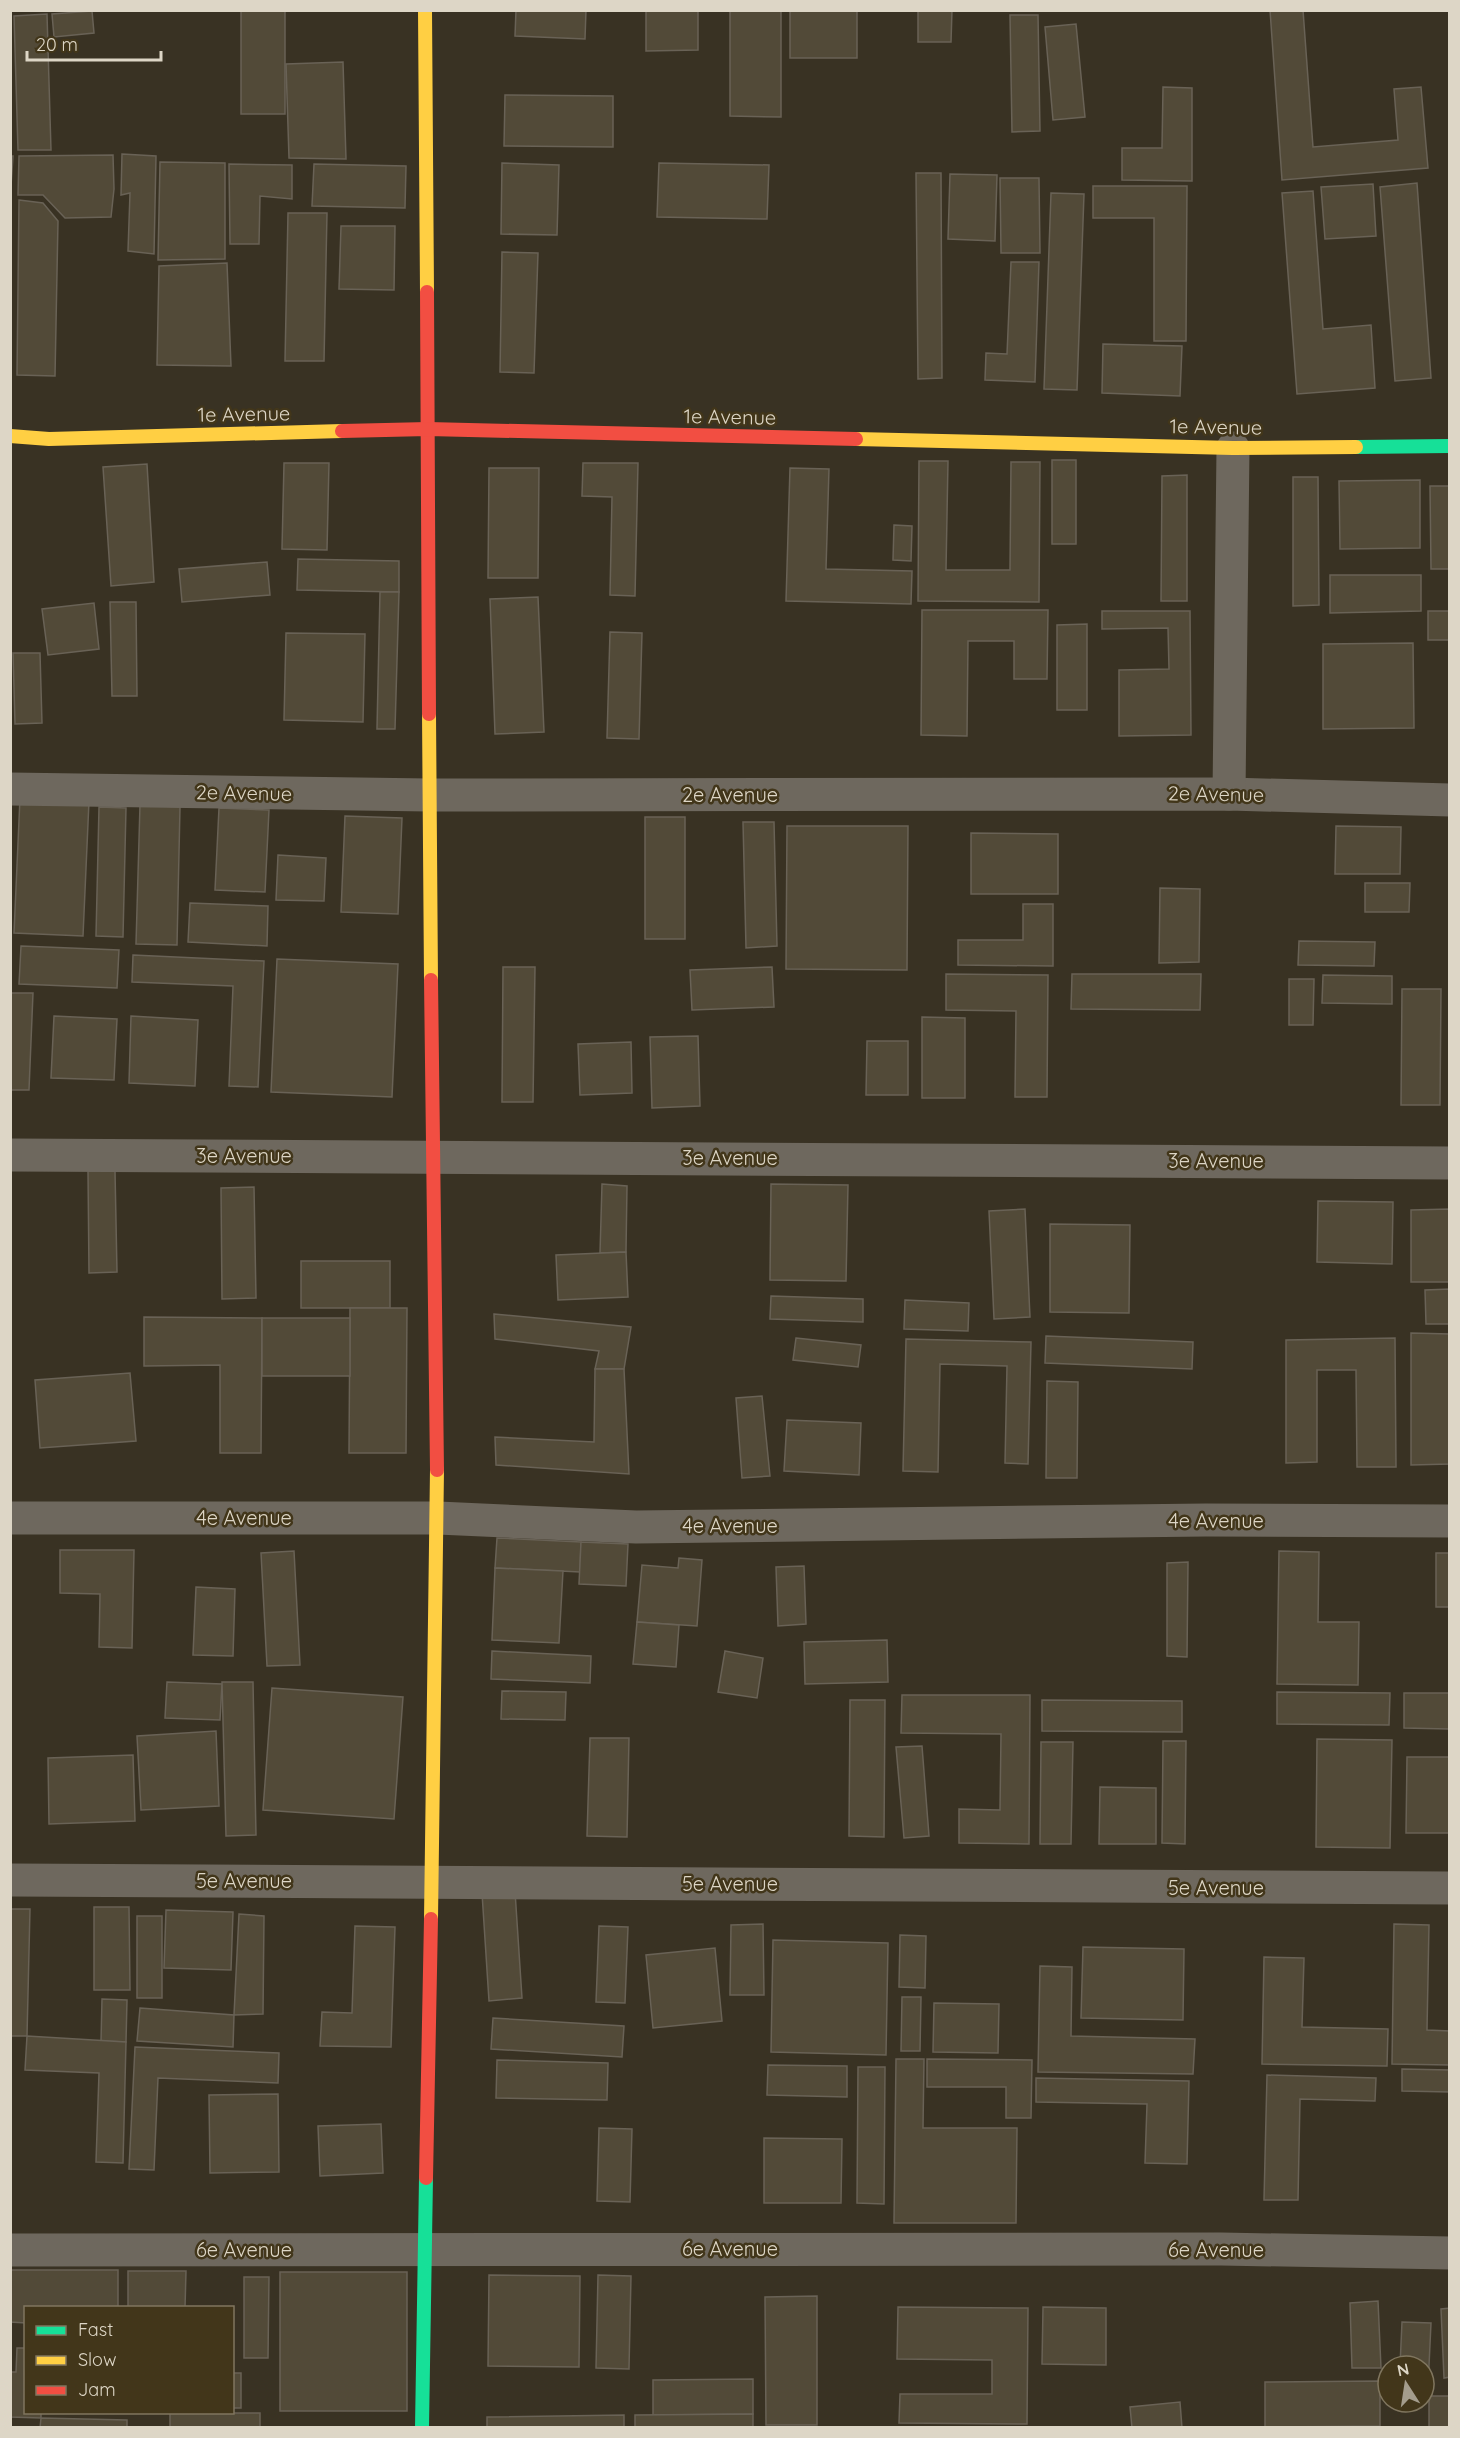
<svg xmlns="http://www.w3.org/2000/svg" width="1460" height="2438" viewBox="0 0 1460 2438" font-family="Quicksand,sans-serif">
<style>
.building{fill:#524a38;stroke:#696256;stroke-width:1.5}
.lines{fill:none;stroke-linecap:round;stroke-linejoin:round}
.street{stroke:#6e685e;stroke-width:33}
.fast{stroke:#16e098;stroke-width:14}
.slow{stroke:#ffcf43;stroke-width:14}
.jam{stroke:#f24e42;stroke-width:14}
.labels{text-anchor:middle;stroke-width:5;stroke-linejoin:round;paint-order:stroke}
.street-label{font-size:20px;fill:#ddd6c6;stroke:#42361a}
</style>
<rect width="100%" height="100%" fill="#393223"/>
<!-- building -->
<g class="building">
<rect x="241" y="10" width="44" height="104"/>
<polygon points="516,10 586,10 585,39 515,36"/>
<polygon points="646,10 698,10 698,50 646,51"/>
<polygon points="730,10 781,10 781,117 730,116"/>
<rect x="790" y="10" width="67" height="48"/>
<polygon points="918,10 952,10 951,42 918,42"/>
<polygon points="1270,10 1303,10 1313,147 1398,140 1394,89 1421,87 1428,168 1282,180"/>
<polygon points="92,11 94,33 54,37 52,14"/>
<polygon points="47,14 51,150 18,150 14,16"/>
<polygon points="1010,15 1038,15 1040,131 1012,132"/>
<polygon points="1076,24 1085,117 1053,120 1045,27"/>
<polygon points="343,62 346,159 289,158 286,64"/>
<polygon points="1163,87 1192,88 1192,181 1122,180 1122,148 1162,148"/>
<polygon points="505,95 613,96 613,147 504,146"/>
<polygon points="122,154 156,156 154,254 128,251 130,193 121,195"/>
<polygon points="113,155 114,189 111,217 65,218 43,195 18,195 19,156"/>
<polygon points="10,156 13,156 10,201"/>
<polygon points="160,162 225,163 225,259 158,260"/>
<polygon points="502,163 559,165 557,235 501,234"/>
<polygon points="659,163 769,165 767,219 657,217"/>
<polygon points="229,164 292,165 292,199 260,196 259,244 230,244"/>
<polygon points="314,164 406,166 405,208 312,206"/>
<polygon points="916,173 941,173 942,378 918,379"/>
<polygon points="950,174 997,175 995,241 948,239"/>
<polygon points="1000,178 1039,178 1040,253 1001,253"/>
<polygon points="1417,183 1431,378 1395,381 1380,187"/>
<polygon points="1373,184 1376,236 1325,239 1321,187"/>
<polygon points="1093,186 1187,186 1186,341 1154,341 1154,218 1093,218"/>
<polygon points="1313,191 1323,329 1371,325 1375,388 1297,394 1282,193"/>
<polygon points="1051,193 1084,194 1077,390 1044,389"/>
<polygon points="19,200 43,203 58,221 55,376 17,375"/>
<polygon points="288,213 327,213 324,361 285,361"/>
<polygon points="341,226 395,226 394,290 339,289"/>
<polygon points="502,252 538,253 534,373 500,372"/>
<polygon points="1011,262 1039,262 1035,382 985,380 986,353 1007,354"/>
<polygon points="227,263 231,366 157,365 159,266"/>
<polygon points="1103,344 1182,346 1180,396 1102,393"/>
<rect x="1052" y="460" width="24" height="84"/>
<polygon points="919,461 948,461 946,570 1010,570 1011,462 1040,462 1039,602 918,601"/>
<polygon points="284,463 329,463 327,550 282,549"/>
<polygon points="583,463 638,463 635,596 610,595 612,497 582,496"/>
<polygon points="147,464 154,582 111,586 103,467"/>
<polygon points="489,468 539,468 538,578 488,578"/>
<polygon points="790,468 829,469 826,569 912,571 911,604 786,601"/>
<polygon points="1187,475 1187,601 1161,601 1162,476"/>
<polygon points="1293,477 1318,477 1319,605 1293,606"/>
<polygon points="1420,480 1420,548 1340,549 1339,481"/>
<polygon points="1430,486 1450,486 1450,569 1431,569"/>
<polygon points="894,525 912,526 911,561 893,560"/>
<polygon points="298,559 399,561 399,592 297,590"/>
<polygon points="267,562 270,595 182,602 179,569"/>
<polygon points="1330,575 1421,575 1421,611 1330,613"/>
<polygon points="380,592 399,592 395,729 377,729"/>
<polygon points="538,597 544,732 495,734 490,599"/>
<polygon points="110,602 136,602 137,696 112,696"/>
<polygon points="94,603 99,649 48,655 42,609"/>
<polygon points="922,610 1048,610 1047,679 1014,679 1014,641 968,641 967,736 921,735"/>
<polygon points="1102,611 1190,611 1191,735 1119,736 1119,670 1169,669 1168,628 1102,629"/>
<rect x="1428" y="611" width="22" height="29"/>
<polygon points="1087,624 1087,710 1057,710 1057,625"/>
<polygon points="610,632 642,633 639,739 607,738"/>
<polygon points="286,633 365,634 363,722 284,720"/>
<polygon points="1413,643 1414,728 1323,729 1323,644"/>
<polygon points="13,653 40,653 42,723 15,724"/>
<polygon points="20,798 89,801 83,936 14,933"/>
<polygon points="140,805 180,807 177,945 136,944"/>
<polygon points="99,807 126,808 123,937 96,936"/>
<polygon points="219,808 269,810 265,892 215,890"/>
<polygon points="345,816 402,818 398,914 341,912"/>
<rect x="645" y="817" width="40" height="122"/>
<polygon points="743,822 774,822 777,946 746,948"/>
<polygon points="787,826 908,826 907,970 786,969"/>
<polygon points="1336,826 1401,827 1400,874 1335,874"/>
<polygon points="971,833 1058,834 1058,894 971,894"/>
<polygon points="278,855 326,858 324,901 276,900"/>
<polygon points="1365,883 1410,883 1409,912 1365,912"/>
<polygon points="1160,888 1200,889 1199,962 1159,963"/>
<polygon points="190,903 268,906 267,946 188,942"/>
<polygon points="1023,904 1053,904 1053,966 958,965 958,940 1023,940"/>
<polygon points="1299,941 1375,942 1374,966 1298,965"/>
<polygon points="21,946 119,950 117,988 19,984"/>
<polygon points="133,955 264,961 258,1087 229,1086 233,986 132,982"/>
<polygon points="277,959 398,964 392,1097 271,1092"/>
<polygon points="503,967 535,967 533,1102 502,1102"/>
<polygon points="772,967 774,1007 692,1010 690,970"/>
<polygon points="946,974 1048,975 1047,1097 1015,1097 1016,1011 946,1010"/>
<polygon points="1072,974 1201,974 1200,1010 1071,1009"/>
<polygon points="1323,975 1392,976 1392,1004 1322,1003"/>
<polygon points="1289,979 1314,979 1313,1025 1289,1025"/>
<polygon points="1402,989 1441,989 1440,1105 1401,1105"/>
<polygon points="10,993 33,993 29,1090 10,1090"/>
<polygon points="54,1016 117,1019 114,1080 51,1078"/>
<polygon points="131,1016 198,1020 195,1086 129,1083"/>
<polygon points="922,1017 965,1018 965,1098 922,1098"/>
<polygon points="698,1036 700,1106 652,1108 650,1037"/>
<polygon points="867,1041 908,1041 908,1095 866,1095"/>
<polygon points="631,1042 632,1093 580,1095 578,1044"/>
<polygon points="88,1171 115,1171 117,1272 89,1273"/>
<polygon points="602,1184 627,1186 626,1252 600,1253"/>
<polygon points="771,1184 848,1185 846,1281 770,1280"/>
<polygon points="254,1187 256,1298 222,1299 221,1188"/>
<polygon points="1318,1201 1393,1202 1392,1264 1317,1262"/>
<polygon points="1025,1209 1030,1317 994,1319 989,1211"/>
<polygon points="1450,1209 1450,1282 1411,1282 1411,1210"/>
<polygon points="1050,1224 1130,1225 1129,1313 1050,1312"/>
<polygon points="626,1252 628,1297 558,1300 556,1255"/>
<rect x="301" y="1261" width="89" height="47"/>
<polygon points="1450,1289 1450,1324 1426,1324 1425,1290"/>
<polygon points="771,1296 863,1299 863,1322 770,1319"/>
<polygon points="905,1300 969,1303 968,1331 904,1329"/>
<polygon points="350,1308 407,1308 406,1453 349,1453"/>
<polygon points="494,1314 631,1327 624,1369 595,1369 599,1351 495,1339"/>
<polygon points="144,1317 262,1318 261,1453 220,1453 220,1365 144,1366"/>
<rect x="262" y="1318" width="88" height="58"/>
<polygon points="1411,1333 1450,1334 1450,1464 1411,1465"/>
<polygon points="1046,1336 1193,1342 1192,1369 1045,1363"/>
<polygon points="796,1338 861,1345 858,1367 793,1360"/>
<polygon points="1395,1338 1396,1467 1357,1467 1356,1370 1317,1370 1317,1462 1286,1463 1286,1340"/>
<polygon points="906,1339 1031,1342 1028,1464 1005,1463 1007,1366 940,1364 938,1472 903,1471"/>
<polygon points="595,1369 624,1369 629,1474 496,1465 495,1437 594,1442"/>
<polygon points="130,1373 136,1441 40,1448 35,1380"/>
<polygon points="1047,1381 1078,1382 1077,1478 1046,1478"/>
<polygon points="762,1396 770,1476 742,1478 736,1398"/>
<polygon points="787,1420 861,1423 859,1475 784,1471"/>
<polygon points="497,1538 581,1542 580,1572 495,1568"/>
<polygon points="581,1542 628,1544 626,1586 579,1584"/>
<polygon points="60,1550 134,1550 132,1648 99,1647 100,1594 60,1593"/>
<polygon points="294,1551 300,1665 267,1666 261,1553"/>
<polygon points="1279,1551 1319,1552 1318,1622 1359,1622 1358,1685 1277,1684"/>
<rect x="1436" y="1553" width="14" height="54"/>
<polygon points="679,1558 702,1560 697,1626 637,1622 642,1565 678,1568"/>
<polygon points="1188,1562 1187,1657 1167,1656 1167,1563"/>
<polygon points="804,1566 806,1624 778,1626 776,1567"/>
<polygon points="495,1568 563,1571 559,1643 492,1640"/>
<polygon points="196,1587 235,1589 233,1656 193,1655"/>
<polygon points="637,1622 679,1625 676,1667 633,1664"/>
<polygon points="887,1640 888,1682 805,1684 804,1642"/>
<polygon points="492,1651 591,1656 590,1683 491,1679"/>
<polygon points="725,1651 763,1658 757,1698 718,1692"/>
<polygon points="167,1682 222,1684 220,1720 165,1718"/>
<polygon points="222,1682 253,1682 256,1835 226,1836"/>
<polygon points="272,1688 403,1697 394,1819 263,1810"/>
<polygon points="502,1691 566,1692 565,1720 501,1719"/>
<polygon points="1277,1692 1390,1693 1389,1725 1277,1724"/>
<polygon points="1404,1693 1449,1693 1449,1729 1404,1728"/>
<polygon points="902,1695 1030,1695 1029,1844 959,1843 959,1809 1000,1810 1001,1734 901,1733"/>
<polygon points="850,1700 885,1700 884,1837 849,1836"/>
<polygon points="1042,1700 1182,1701 1182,1732 1042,1731"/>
<polygon points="216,1731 219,1806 141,1810 137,1736"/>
<polygon points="590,1738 629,1738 627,1837 587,1836"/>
<polygon points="1317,1739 1392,1740 1390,1848 1316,1847"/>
<polygon points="1163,1741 1186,1741 1185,1844 1162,1843"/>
<polygon points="1041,1742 1073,1742 1071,1844 1040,1844"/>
<polygon points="922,1746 929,1836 904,1838 896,1747"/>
<polygon points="133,1755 135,1821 49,1824 48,1758"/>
<polygon points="1407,1757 1450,1757 1450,1833 1406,1833"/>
<polygon points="1100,1787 1156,1788 1156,1844 1099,1844"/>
<polygon points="515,1891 522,1998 489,2001 482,1893"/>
<polygon points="94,1907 129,1907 130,1990 94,1990"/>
<polygon points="10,1909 30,1909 27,2036 10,2036"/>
<polygon points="166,1910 233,1912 231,1970 164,1968"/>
<polygon points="239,1914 264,1916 263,2014 234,2015"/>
<rect x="137" y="1916" width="25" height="82"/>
<polygon points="763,1924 764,1995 730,1995 731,1925"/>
<polygon points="1394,1924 1429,1925 1427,2030 1450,2031 1450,2065 1392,2064"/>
<polygon points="355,1926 395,1927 391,2047 320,2046 322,2012 352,2013"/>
<polygon points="599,1926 628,1927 625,2003 596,2002"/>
<polygon points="900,1935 926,1936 925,1988 899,1987"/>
<polygon points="773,1940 888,1943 886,2055 771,2052"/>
<polygon points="1083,1947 1184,1949 1183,2020 1081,2018"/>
<polygon points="715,1948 722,2021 653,2028 646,1955"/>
<polygon points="1264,1957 1304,1958 1302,2027 1388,2029 1387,2066 1262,2064"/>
<polygon points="1040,1966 1072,1967 1071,2036 1195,2039 1193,2074 1038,2072"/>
<polygon points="902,1997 921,1997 920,2051 901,2051"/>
<polygon points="102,1999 127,2000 126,2042 101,2041"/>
<polygon points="934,2003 999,2004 998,2053 933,2052"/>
<polygon points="140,2008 234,2015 233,2047 137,2041"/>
<polygon points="493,2018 624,2026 622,2057 491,2049"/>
<polygon points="27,2036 126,2042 123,2163 96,2162 99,2073 25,2070"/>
<polygon points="135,2047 279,2053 278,2083 158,2078 154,2170 129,2169"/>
<polygon points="896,2059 924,2059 923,2128 1017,2128 1016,2223 894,2223"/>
<polygon points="927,2059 1032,2060 1031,2118 1006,2118 1006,2087 927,2087"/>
<polygon points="497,2060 608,2063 607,2100 496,2098"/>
<polygon points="768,2065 847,2066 847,2097 767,2095"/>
<polygon points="858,2067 885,2067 884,2204 857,2203"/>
<polygon points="1402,2069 1450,2070 1450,2092 1402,2091"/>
<polygon points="1267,2075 1376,2078 1375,2101 1300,2099 1298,2200 1264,2200"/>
<polygon points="1036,2078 1189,2081 1187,2164 1145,2163 1147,2104 1036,2102"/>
<polygon points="278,2094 279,2172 210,2173 209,2095"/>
<polygon points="381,2124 383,2173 320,2176 318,2126"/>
<polygon points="599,2128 632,2129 630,2202 597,2201"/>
<polygon points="764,2138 842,2139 841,2203 764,2203"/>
<polygon points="10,2270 118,2270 118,2308 26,2308 26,2323 10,2322"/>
<polygon points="128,2271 186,2271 185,2308 128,2308"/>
<rect x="280" y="2272" width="127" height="139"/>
<polygon points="489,2275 580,2276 579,2367 488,2366"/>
<polygon points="598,2275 631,2276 629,2369 596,2368"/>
<polygon points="244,2277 269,2277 268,2358 244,2358"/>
<polygon points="817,2296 817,2425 766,2425 765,2297"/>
<polygon points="1378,2301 1381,2368 1352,2368 1350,2303"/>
<polygon points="898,2307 1028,2308 1027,2424 899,2423 900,2394 992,2394 992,2360 897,2359"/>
<polygon points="1043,2307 1106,2308 1106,2365 1042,2364"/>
<polygon points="1450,2308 1450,2377 1444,2378 1441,2309"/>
<polygon points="1402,2322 1431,2323 1428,2387 1424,2387 1424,2366 1400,2366"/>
<polygon points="17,2348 26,2348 26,2412 41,2412 41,2418 10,2417 10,2372 16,2372"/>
<rect x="232" y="2373" width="9" height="35"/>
<polygon points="753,2379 753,2414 653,2415 653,2380"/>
<polygon points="1380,2381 1380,2426 1265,2427 1265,2382"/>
<rect x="1429" y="2396" width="21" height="32"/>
<polygon points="1180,2402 1182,2428 1132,2428 1130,2407"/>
<rect x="170" y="2413" width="90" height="15"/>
<polygon points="753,2414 753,2428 635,2428 635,2415"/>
<polygon points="624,2415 624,2428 487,2428 487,2417"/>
<polygon points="41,2418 127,2420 127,2428 40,2428"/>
</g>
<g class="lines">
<!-- street -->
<g class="street">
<polyline points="10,789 429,795 1229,794 1450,800"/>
<polyline points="1229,794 1233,448"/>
<polyline points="10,1155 1450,1163"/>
<polyline points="10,1518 438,1518 636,1527 1206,1520 1450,1521"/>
<polyline points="10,1880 1450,1888"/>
<polyline points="10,2250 1221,2249 1450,2253"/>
</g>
<!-- fast -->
<g class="fast">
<polyline points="1356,447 1450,446"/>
<polyline points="422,2428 426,2178"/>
</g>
<!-- slow -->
<g class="slow">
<polyline points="425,10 427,292"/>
<polyline points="10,436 49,439 342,431"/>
<polyline points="856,439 1233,448 1356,447"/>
<polyline points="429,714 431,980"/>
<polyline points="431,1919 437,1470"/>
</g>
<!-- jam -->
<g class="jam">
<polyline points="427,292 429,714"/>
<polyline points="342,431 428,429 856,439"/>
<polyline points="431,980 437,1470"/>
<polyline points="426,2178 431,1919"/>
</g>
</g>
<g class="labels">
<!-- street labels -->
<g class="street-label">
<text transform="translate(244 414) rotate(-1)" y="7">1e Avenue</text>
<text transform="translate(730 417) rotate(1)" y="7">1e Avenue</text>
<text transform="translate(1216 427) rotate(1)" y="7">1e Avenue</text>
<text transform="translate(244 793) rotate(1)" y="7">2e Avenue</text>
<text transform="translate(1216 794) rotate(1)" y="7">2e Avenue</text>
<text x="730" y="802">2e Avenue</text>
<text x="244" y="1163">3e Avenue</text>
<text x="730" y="1165">3e Avenue</text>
<text x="1216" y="1168">3e Avenue</text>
<text x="244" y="1525">4e Avenue</text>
<text x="1216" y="1528">4e Avenue</text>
<text x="730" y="1533">4e Avenue</text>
<text x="244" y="1888">5e Avenue</text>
<text x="730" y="1891">5e Avenue</text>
<text x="1216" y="1895">5e Avenue</text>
<text x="730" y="2256">6e Avenue</text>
<text x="244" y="2257">6e Avenue</text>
<text x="1216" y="2257">6e Avenue</text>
</g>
</g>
<!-- border -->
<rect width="1460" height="2438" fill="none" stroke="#ddd6c6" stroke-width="24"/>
<!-- legend -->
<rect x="24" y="2306" width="210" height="108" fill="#42361a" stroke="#80765f" stroke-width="1.5"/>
<rect x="36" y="2326" width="30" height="9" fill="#16e098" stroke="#80765f" stroke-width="1.5"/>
<text x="78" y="2336" font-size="18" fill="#ddd6c6">Fast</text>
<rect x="36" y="2356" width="30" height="9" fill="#ffcf43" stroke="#80765f" stroke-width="1.5"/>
<text x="78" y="2366" font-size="18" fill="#ddd6c6">Slow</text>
<rect x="36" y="2386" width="30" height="9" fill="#f24e42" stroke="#80765f" stroke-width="1.5"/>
<text x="78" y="2396" font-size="18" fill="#ddd6c6">Jam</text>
<!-- north arrow -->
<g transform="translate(1406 2384) rotate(348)"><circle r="28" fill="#42361a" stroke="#80765f" stroke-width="1.5"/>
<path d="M0-4.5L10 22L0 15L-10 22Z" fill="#a49d8d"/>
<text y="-9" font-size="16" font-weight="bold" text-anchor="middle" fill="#ddd6c6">N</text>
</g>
<!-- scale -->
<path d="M27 51v9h134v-9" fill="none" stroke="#ddd6c6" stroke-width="3"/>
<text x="36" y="51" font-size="18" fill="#ddd6c6" stroke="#42361a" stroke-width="4.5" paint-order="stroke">20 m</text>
</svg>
